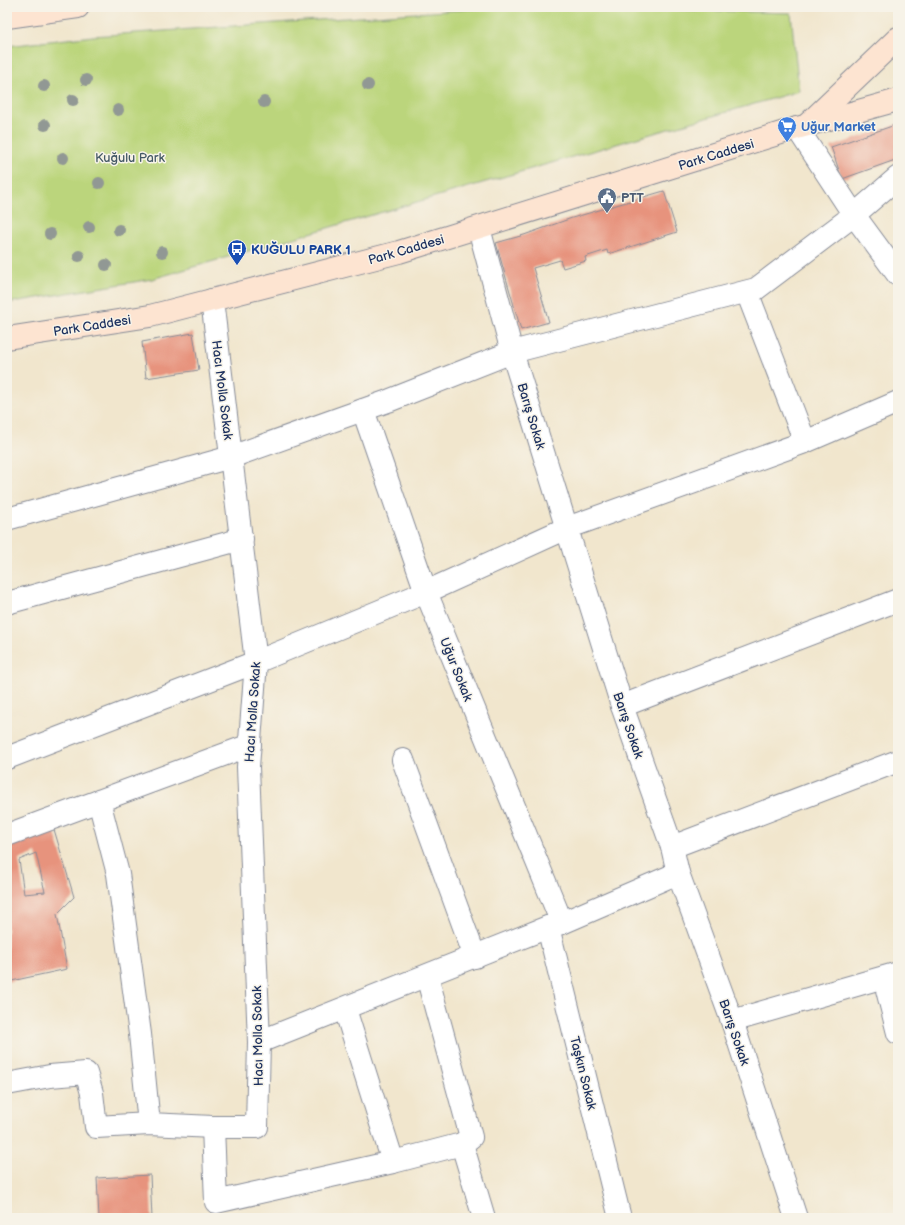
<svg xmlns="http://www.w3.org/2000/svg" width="905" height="1225" viewBox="0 0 905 1225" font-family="'Balsamiq Sans',sans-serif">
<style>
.green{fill:#bbd57b;stroke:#6b826c}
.building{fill:#e7937d;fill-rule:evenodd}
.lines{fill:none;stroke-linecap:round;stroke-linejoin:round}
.minor-casing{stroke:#868a96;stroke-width:24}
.secondary-casing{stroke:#868a96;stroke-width:24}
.minor{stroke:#fff;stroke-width:22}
.secondary{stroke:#fde4d1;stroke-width:22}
.tree{fill:#919894}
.labels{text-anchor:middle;stroke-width:3;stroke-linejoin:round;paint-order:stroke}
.shop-label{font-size:13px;font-weight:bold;fill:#366cbe;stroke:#f7f3e8;text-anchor:start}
.street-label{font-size:13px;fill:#1b2f5e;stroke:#f7f3e8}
.park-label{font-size:13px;fill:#435865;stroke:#f7f3e8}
.service-label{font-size:13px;font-weight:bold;fill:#4e5e75;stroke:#f7f3e8;text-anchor:start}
.transit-label{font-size:13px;font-weight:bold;fill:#164399;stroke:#f7f3e8;text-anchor:start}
</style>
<rect width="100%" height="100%" fill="#f7f3e8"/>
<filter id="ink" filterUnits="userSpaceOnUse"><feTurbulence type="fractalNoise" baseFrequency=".025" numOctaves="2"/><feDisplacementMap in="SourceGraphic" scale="8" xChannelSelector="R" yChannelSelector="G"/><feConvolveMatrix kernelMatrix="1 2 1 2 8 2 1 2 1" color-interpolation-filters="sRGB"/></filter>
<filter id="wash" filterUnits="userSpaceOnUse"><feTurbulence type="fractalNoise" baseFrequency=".012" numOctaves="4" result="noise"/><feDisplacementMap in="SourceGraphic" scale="16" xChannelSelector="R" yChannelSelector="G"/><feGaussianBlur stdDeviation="0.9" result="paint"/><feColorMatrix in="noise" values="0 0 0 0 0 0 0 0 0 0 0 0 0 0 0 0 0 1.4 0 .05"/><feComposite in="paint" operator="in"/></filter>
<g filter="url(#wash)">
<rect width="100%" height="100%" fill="#f1e6cd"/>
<!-- green -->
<polygon class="green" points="501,7 579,7 791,13 799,91 152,279 7,303 7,46 93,36"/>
<g id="blocks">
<!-- building -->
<g class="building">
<polygon points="898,124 898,159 842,179 831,147"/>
<polygon points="664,191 677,232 608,254 607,250 585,257 586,261 563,268 560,260 533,268 549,322 521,330 496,243 524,235 572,218"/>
<polygon points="193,333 199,370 146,378 142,342"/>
<path d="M53,826L74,897L57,914L67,969L7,982V842ZM36,853L45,892L24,894L19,860Z"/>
<polygon points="150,1175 152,1218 99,1218 97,1178"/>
</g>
</g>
</g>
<g filter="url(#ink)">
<use href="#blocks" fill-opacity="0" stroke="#868a96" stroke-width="1"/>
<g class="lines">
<defs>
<g id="minor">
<polyline points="797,128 854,215 898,275"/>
<polyline points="479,228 512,352 622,706 672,847 678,873 732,1021 796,1218"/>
<polyline points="747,292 805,442"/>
<polyline points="363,410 426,592 562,923"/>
<polyline points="7,519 231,457 388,401 512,352 756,289 854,215 898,177"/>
<polyline points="7,603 242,539"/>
<polyline points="622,706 898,600"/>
<polyline points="7,758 256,662 426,592 567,528 805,442 898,402"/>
<polyline points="403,760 475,957"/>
<polyline points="99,801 118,874 140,1034 149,1124"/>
<polyline points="7,835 250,745"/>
<polyline points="672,847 898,761"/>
<polyline points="548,927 620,1218"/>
<polyline points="884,978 898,1033"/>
<polyline points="345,1009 393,1162"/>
<polyline points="732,1021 898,973"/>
<polyline points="259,1042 548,927 562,923 678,873"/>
<polyline points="7,1084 50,1076 86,1073 92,1093 96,1127 149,1124 213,1127 257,1127 259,1042 248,767 256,662 212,300"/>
<polyline points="213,1127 216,1202 393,1162 462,1144 471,1137 427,976"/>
<polyline points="462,1144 484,1218"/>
</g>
<g id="secondary">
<polyline points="7,17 78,7"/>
<polyline points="809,123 898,38"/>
<polyline points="7,338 150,316 399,252 797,128 898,100"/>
</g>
</defs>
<!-- minor casing -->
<use href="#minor" class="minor-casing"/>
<!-- secondary casing -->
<use href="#secondary" class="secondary-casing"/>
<!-- minor -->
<use href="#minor" class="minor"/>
<!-- secondary -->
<use href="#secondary" class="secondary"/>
</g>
<!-- trees -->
<g class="tree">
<circle cx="86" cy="80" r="6"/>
<circle cx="368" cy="85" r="6"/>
<circle cx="44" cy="86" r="6"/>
<circle cx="73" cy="100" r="6"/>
<circle cx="264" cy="102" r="6"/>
<circle cx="118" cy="110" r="6"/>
<circle cx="45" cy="125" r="6"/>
<circle cx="63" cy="158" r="6"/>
<circle cx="99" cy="183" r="6"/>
<circle cx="89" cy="227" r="6"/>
<circle cx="119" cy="230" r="6"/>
<circle cx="50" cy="234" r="6"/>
<circle cx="162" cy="252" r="6"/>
<circle cx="79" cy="256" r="6"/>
<circle cx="106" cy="265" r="6"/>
</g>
</g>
<!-- icons -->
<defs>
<symbol id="supermarket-pin" viewBox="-11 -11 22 30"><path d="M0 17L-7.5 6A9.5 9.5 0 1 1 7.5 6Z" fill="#3f7fe0" stroke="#f7f3e8"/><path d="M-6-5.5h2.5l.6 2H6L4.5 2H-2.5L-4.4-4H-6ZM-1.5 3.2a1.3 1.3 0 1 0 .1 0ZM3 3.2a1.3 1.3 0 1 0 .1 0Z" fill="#fff"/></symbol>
<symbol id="civic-pin" viewBox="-11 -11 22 30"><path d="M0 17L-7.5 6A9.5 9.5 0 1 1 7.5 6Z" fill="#5c6f8a" stroke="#f7f3e8"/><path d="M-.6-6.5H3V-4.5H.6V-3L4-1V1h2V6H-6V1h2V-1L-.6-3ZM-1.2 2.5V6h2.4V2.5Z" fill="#fff"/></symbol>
<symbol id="bus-pin" viewBox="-11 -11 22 30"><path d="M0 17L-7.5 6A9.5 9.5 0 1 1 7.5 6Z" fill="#1a4fb4" stroke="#f7f3e8"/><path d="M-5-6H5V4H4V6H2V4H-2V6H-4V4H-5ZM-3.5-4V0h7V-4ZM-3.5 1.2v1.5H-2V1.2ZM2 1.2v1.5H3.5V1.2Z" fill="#fff"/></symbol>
</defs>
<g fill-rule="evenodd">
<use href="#supermarket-pin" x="776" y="115" width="22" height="30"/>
<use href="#civic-pin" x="596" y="186" width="22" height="30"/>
<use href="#bus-pin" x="226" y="238" width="22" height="30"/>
</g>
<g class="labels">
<!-- shop labels -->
<g class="shop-label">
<text x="801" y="131">Uğur Market</text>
</g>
<!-- street labels -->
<g class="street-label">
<text transform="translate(716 154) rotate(-17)" y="5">Park Caddesi</text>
<text transform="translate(406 249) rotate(-16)" y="5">Park Caddesi</text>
<text transform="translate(92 325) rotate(-9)" y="5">Park Caddesi</text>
<text transform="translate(223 390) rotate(83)" y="5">Hacı Molla Sokak</text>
<text transform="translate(532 416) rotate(73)" y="5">Barış Sokak</text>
<text transform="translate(457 669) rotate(68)" y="5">Uğur Sokak</text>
<text transform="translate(252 712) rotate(-86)" y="5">Hacı Molla Sokak</text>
<text transform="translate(629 725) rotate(71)" y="5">Barış Sokak</text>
<text transform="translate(735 1032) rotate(71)" y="5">Barış Sokak</text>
<text transform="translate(257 1036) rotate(-91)" y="5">Hacı Molla Sokak</text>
<text transform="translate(584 1073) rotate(76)" y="5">Taşkın Sokak</text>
</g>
<!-- park labels -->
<g class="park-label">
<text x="130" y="162">Kuğulu Park</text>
</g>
<!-- service labels -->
<g class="service-label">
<text x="621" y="202">PTT</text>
</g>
<!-- transit labels -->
<g class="transit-label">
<text x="251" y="254">KUĞULU PARK 1</text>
</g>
</g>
<!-- margin -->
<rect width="905" height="1225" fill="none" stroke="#f7f3e8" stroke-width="24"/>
</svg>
